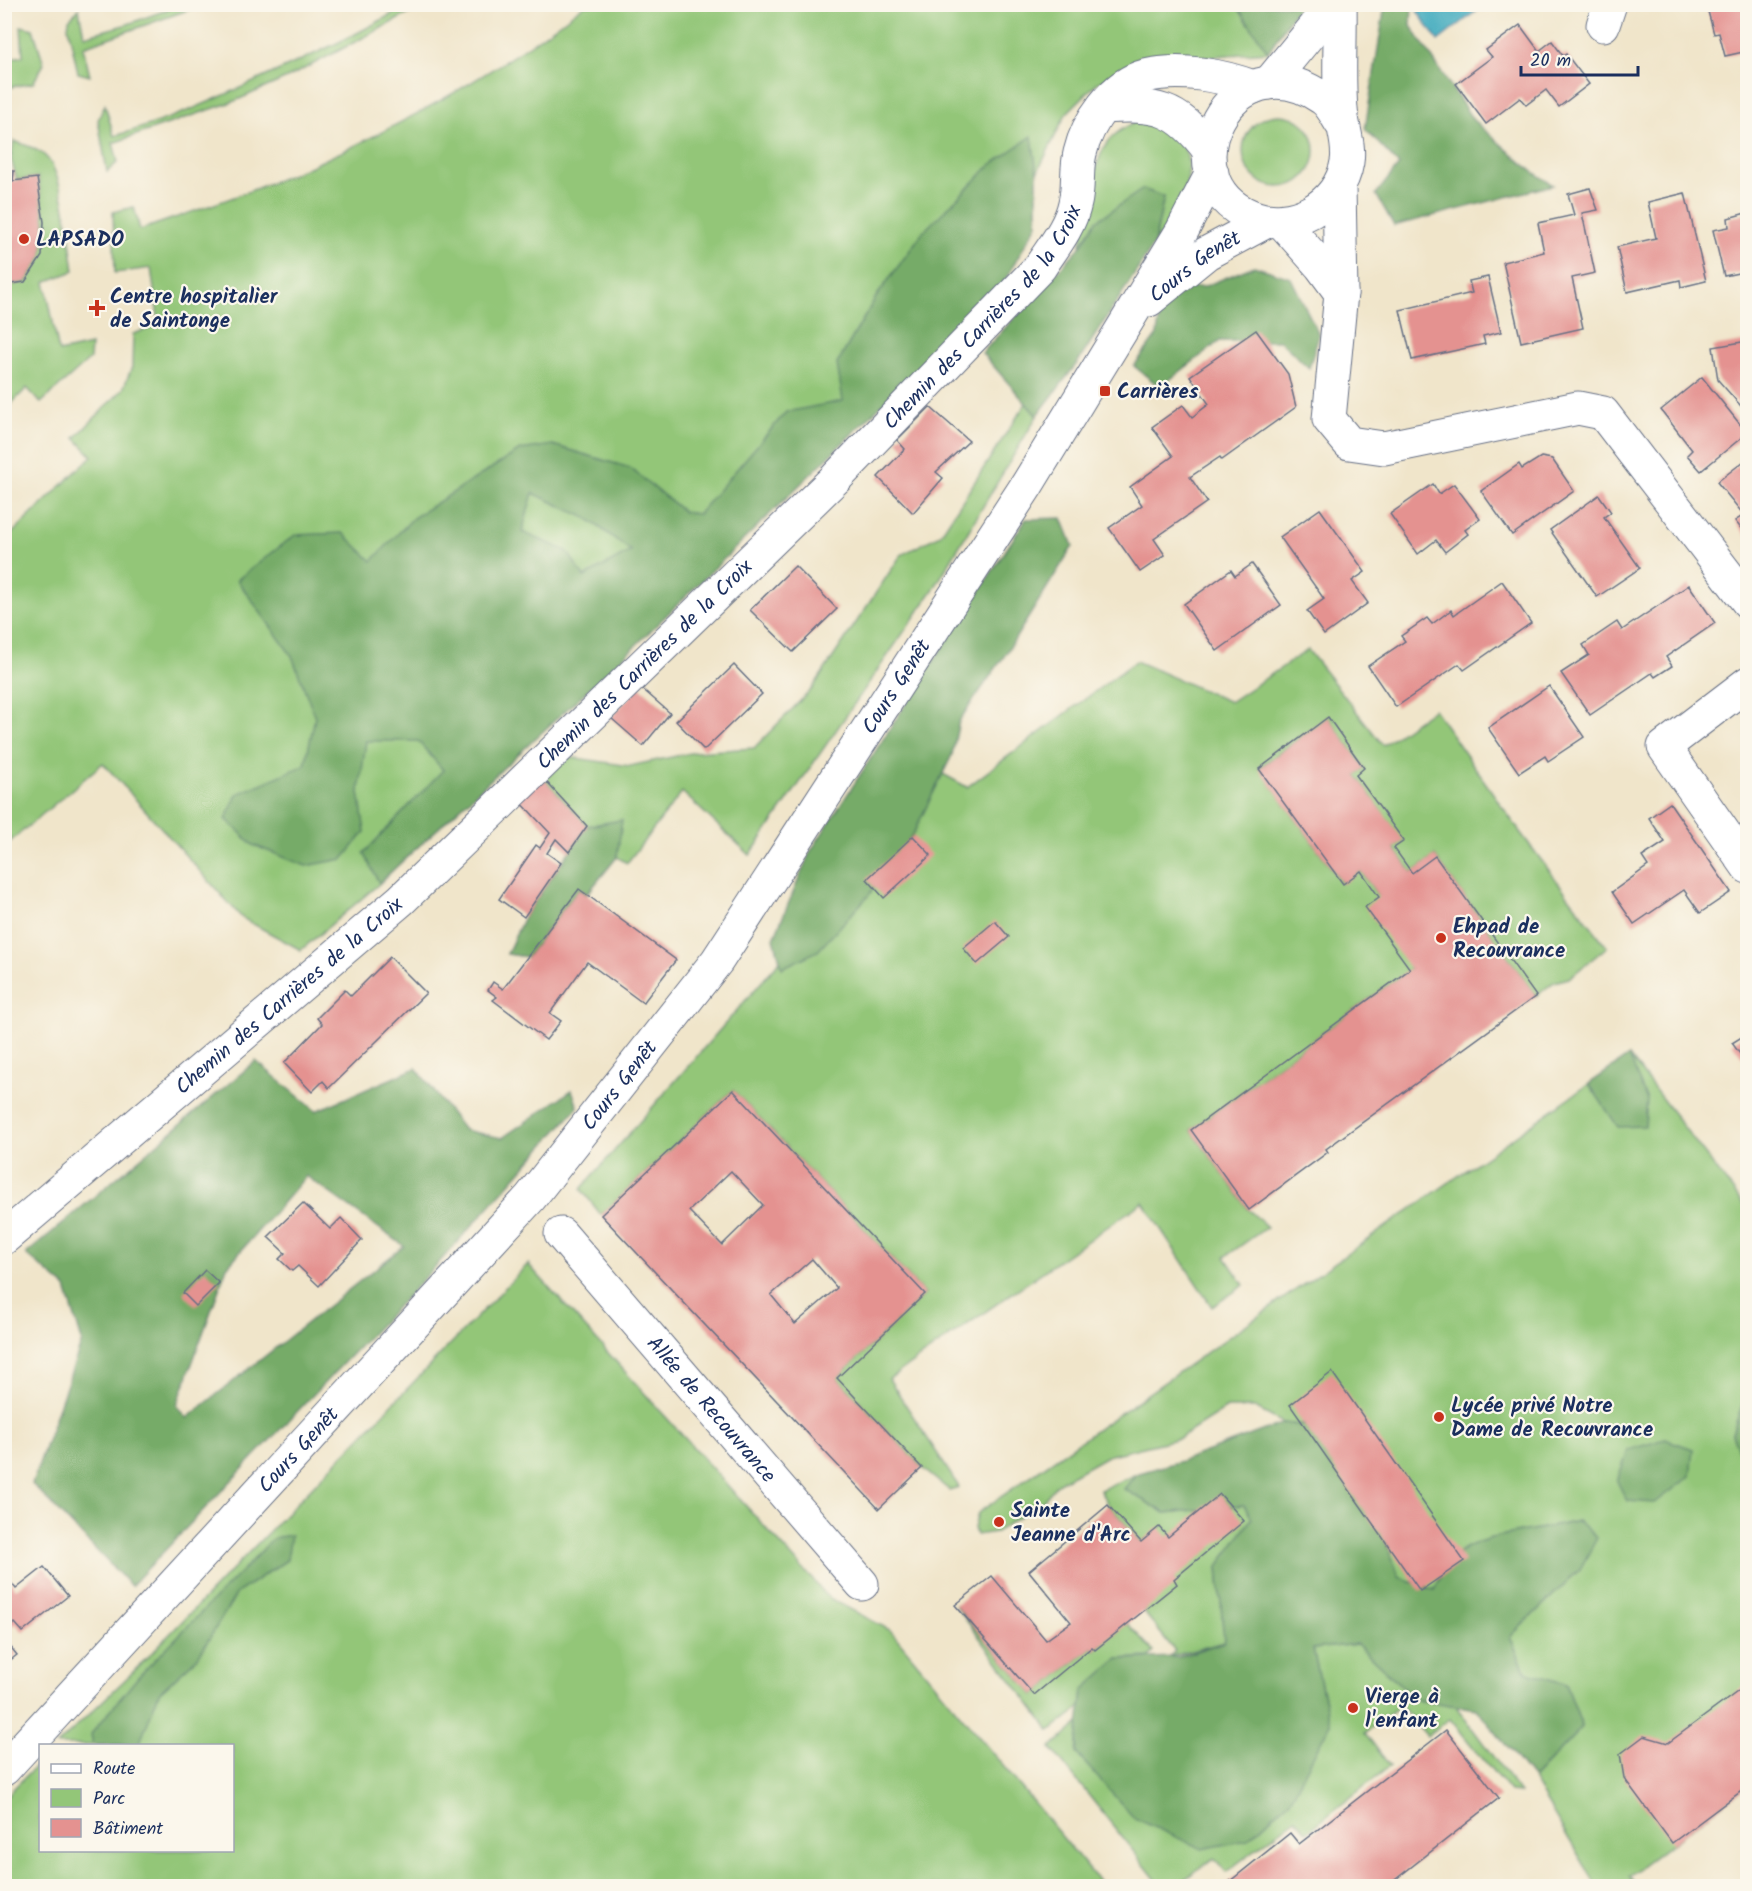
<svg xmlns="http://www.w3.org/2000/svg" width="1752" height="1891" viewBox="0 0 1752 1891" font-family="Kalam,sans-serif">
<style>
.green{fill:#93c678;stroke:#577a6b;stroke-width:1.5}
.forest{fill:#76ab68;stroke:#486d63;stroke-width:1.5;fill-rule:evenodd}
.water{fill:#3faabe;stroke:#2d6c8e;stroke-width:1.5}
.building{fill:#e49290;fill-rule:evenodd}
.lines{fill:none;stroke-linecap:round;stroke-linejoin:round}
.minor-casing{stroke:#666f84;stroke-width:35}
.secondary-casing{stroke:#666f84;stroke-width:35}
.minor{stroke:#fff;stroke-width:33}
.secondary{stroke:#fff;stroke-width:33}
.poi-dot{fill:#c8321e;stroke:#fbf7ec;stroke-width:2}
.labels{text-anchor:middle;stroke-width:4.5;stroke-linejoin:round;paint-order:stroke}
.poi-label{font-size:21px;font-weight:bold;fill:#1b2f5e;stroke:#fbf7ec;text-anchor:start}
.street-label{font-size:21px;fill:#1b2f5e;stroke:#fbf7ec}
</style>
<rect width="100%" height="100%" fill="#fbf7ec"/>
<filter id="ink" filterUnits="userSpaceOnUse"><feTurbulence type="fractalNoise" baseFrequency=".0167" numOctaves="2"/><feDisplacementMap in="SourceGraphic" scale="12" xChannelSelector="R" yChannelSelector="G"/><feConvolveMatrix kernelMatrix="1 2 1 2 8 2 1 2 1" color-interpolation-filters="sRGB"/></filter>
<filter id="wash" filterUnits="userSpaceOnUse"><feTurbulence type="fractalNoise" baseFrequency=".008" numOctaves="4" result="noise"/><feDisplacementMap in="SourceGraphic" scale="24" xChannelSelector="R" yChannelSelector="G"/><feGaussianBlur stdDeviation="1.35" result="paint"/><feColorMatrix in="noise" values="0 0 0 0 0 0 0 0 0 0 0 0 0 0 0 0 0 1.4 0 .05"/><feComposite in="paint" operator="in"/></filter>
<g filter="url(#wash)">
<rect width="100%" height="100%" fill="#f0e5ca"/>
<!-- green -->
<g class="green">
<path d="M409,4L425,5L287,78L235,101L113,143L118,162L107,172L98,120L105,105L114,136C169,121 221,97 273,73C319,52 365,31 409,4Z"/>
<polygon points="180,5 202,5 83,47 90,76 78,73 68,27 69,19 79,9 84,36 128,24"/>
<path d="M584,5H1299L1268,52L1178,59L1097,83L1066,114L1037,173V224L379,884L301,950L242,918L103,763L5,846V540L92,456L75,438L123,389L132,367L133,334L159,325L151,268L115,273L113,212L134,207L140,230C197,210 255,191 311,166C405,124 504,68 584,5Z"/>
<polygon points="21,26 33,29 44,64 33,83 5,88 5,59 23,56"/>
<circle cx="1279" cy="151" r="36"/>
<path d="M1138,121C1216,137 1189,198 1154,244L1164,197L1080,247C1085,222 1092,161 1108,142C1116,132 1126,126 1138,121Z"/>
<path d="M14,141C25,145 39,149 47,158C64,176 70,244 74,271L45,282L59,352L91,345L90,359L41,403L27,388L5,410V286L26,282L42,256L45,222L38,177L17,180L11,159Z"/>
<polygon points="1026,403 1037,416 935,587 750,855 682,792 627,863 617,857 587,894 579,889 527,957 507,954 524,917 587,826 540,775 569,757 630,766 695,752 754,748 812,689 901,555 940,535"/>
<polygon points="1308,650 1383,745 1434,709 1520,832 1607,947 1569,978 1554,982 1536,996 1435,856 1412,873 1394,848 1403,841 1356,775 1364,768 1328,717 1259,768 1342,883 1361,871 1379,897 1410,969 1191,1130 1249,1210 1267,1227 1225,1257 1244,1285 1212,1307 1143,1202 889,1379 959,1487 949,1490 922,1468 837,1378 925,1294 733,1090 601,1215 581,1189 943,774 967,787 1136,661 1230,702"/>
<path d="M1629,1056L1747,1209V1392L1732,1434L1748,1473L1747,1786L1629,1876L1637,1886H1597L1533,1779L1582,1727L1566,1684L1525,1671L1510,1637L1580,1569L1578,1521C1539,1532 1483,1531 1453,1557C1445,1565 1440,1580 1435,1590L1399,1577L1376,1514L1316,1427L1283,1423L1255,1408H1227L1180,1438L1107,1456L1057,1484L1044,1500L996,1532L976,1535L974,1528L978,1513Z"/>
<polygon points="528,1264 829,1598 890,1630 1103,1886 5,1886 5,1797 40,1762 40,1850 232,1850 232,1746 57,1745 134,1671"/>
<polygon points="1136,1474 1125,1489 1165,1513 1244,1505 1252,1518 1218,1567 1224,1642 1169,1657 1175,1651 1143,1611 1174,1579 1108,1505 1100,1490"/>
<polygon points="955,1605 1034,1695 1092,1647 1095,1650 1127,1623 1154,1652 1149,1657 1118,1659 1083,1690 1081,1707 1050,1731"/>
<polygon points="1357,1644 1417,1700 1455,1705 1520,1793 1510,1792 1450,1719 1427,1736 1401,1706 1365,1733 1390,1766 1307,1832 1296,1819 1226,1872 1214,1858 1175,1886 1161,1886 1051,1748 1079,1723 1076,1753 1330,1724 1313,1649"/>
</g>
<!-- forest -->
<g class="forest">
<polygon points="1236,5 1299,5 1268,52"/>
<polygon points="1385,5 1412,5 1411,26 1473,120 1532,171 1553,185 1394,226 1376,194 1399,165 1365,129"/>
<path d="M1032,136L1037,173V224L1000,289L632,649L379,883L364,853L443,770L418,741H366L359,792L365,832L343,859L306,866L253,845L226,819L237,794L305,765L315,717L292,656L237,580L295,535L343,533L372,561L413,518L520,450L553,445L630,468L684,512L698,514L786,412L843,401L837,364L876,297L923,232L991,165ZM533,493L588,519L631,551L584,577L567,551L522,532Z"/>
<polygon points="1143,189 1164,197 1154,244 1078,362 1037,416 982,353 1080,247 1096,221"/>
<polygon points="1254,266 1291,278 1319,335 1309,368 1280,341 1220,341 1160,387 1134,366 1157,335 1160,312 1180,287 1203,287"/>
<polygon points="1062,518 1073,546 1005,655 959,721 952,755 913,834 869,895 818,951 782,968 774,938 810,852 1026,519"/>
<polygon points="622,820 617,857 587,894 579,889 527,957 507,954 524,917 587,826"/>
<polygon points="1629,1056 1647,1100 1645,1126 1618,1127 1589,1084"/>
<path d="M256,1061L316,1111L416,1068L464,1130L502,1138L572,1090L578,1107L435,1267L131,1586L32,1484L82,1341L66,1288L26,1254ZM306,1176L404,1246L187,1418L177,1405L227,1267Z"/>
<polygon points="1747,1392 1748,1392 1747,1473 1732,1434"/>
<path d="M1283,1423L1316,1427L1376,1514L1399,1577L1434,1590C1440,1581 1444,1565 1453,1557C1482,1531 1539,1532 1578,1521L1597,1538L1580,1569L1510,1637L1525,1671L1566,1684L1582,1727L1533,1779L1477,1709L1417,1700L1357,1644L1313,1649L1330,1724L1291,1799L1247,1840L1202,1849L1134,1818L1076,1753L1083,1690L1118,1659L1178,1657L1224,1642L1218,1566L1252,1518L1244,1505L1165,1513L1124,1489L1136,1474L1181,1461Z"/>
<polygon points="1665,1439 1693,1449 1690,1476 1655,1503 1627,1501 1617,1481 1628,1450"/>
<polygon points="291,1535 287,1560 237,1593 198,1657 159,1693 139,1745 93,1745 91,1734 138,1677 274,1538"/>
</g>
<!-- water -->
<polygon class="water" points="1426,5 1426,4 1484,5 1438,41 1417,11"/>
<g id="blocks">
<!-- building -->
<g class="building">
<polygon points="1706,4 1748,4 1748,51 1725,56 1719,33 1714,34"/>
<polygon points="1520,25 1539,51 1552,41 1563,56 1566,54 1589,84 1559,107 1546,90 1526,105 1520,98 1486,124 1456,84 1492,57 1486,50"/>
<polygon points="4,171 14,171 13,181 37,178 44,222 42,256 25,282 4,285"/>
<polygon points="1590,188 1598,210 1582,213 1595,273 1572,278 1583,328 1521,342 1503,262 1544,252 1538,223 1574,215 1568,194"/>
<polygon points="1685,193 1706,281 1681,287 1680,280 1627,292 1617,247 1656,238 1648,202"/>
<polygon points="1746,213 1748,271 1724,276 1713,230 1729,227 1728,218"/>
<polygon points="1488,277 1501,332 1483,336 1485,344 1412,360 1400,310 1472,293 1469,281"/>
<polygon points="1256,330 1288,374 1296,407 1222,460 1220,457 1190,477 1207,502 1154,539 1165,555 1140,572 1109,528 1142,505 1130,487 1173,456 1152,427 1183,405 1192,417 1209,404 1190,376"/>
<polygon points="1748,341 1748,414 1718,380 1713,347"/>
<polygon points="1702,377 1747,433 1701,471 1687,455 1692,450 1661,410"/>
<polygon points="930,407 969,441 936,472 943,478 913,513 878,477 905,449 897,440"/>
<polygon points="1541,457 1552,459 1574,491 1512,535 1481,491 1519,464 1522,469"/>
<polygon points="1748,458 1748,537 1735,521 1744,515 1717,482"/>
<polygon points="1433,484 1439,494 1454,484 1480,519 1465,530 1468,534 1445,552 1436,540 1418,554 1390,514"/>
<polygon points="1599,495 1611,512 1604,517 1640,568 1597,597 1550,530"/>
<polygon points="1320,509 1365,572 1352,581 1368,603 1324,635 1307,611 1324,599 1280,537"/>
<polygon points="1252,564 1281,605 1217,651 1184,604 1231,570 1235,576"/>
<polygon points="795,566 837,609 793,652 750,610"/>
<polygon points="1502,581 1531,623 1464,670 1459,664 1396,707 1368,666 1405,641 1401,636 1427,618 1432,624 1451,610 1454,615"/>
<polygon points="1689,585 1715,623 1666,657 1672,666 1655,677 1652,673 1590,715 1561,673 1589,655 1583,645 1617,622 1622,630"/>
<polygon points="734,665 762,694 704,750 676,721"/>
<polygon points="639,686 670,713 643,746 611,718"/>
<polygon points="1549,686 1584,737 1548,761 1545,756 1519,773 1488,728"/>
<polygon points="1328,717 1364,768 1356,775 1404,841 1394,848 1412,873 1435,856 1536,996 1326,1149 1328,1152 1249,1210 1191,1130 1410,969 1365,907 1379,897 1361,871 1343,884 1259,769"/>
<polygon points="540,775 587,826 569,852 556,839 547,853 561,863 524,917 499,899 536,845 540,848 550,833 516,797"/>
<polygon points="1670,803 1731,892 1700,913 1684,890 1634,924 1612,892 1648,866 1642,857 1665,842 1649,818"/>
<polygon points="913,836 931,855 884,898 867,879"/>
<polygon points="579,889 676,960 643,1003 587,962 550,1013 561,1021 546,1040 493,1000 497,997 488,990 493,982 503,989"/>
<polygon points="995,921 1009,937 977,964 963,948"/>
<polygon points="390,957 426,993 329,1088 323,1081 312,1092 284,1063 322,1024 317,1018 345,990 351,996"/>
<polygon points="1748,1033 1748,1065 1732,1043"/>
<path d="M733,1090L925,1294L837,1378L922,1468L879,1509L601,1215ZM731,1171L763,1205L722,1245L689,1211ZM812,1259L837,1288L795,1324L771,1295Z"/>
<polygon points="303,1203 330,1229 341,1218 362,1240 319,1286 298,1266 292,1271 279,1259 285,1253 268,1237"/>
<polygon points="205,1270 219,1283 196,1306 183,1293"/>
<polygon points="1332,1372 1464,1561 1420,1591 1290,1405"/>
<polygon points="1220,1494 1244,1521 1174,1579 1177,1584 1095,1650 1092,1647 1034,1695 955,1605 992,1576 1046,1640 1071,1622 1029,1571 1108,1505 1141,1542 1159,1527 1168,1537"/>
<polygon points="44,1567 68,1596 23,1632 15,1623 4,1633 4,1574 16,1589"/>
<polygon points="4,1639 17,1655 4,1665"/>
<polygon points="1748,1684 1748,1786 1672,1843 1624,1778 1620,1754 1644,1736 1668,1743"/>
<polygon points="1446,1730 1499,1798 1387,1886 1224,1886 1290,1833 1299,1844"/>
</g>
</g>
</g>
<g filter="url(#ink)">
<use href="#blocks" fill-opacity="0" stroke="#666f84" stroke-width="1.5"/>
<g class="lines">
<defs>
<g id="minor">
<polyline points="1603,25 1610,4"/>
<path d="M1103,107C1156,104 1176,106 1209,150"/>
<polyline points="1339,186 1341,293 1329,419 1349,443 1384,448 1578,408 1603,413 1748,602"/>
<polyline points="1282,222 1321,266 1341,293"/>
<polyline points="1748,683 1664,747 1748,867"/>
<path id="s1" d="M561,1234L862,1584"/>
<path id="s2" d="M4,1238L401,900L836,478L1040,267C1053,247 1070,227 1075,203C1079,187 1076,169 1080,153C1087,123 1113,84 1145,76C1180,68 1221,75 1253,87"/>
</g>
<g id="secondary">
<path d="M1340,4C1341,39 1338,74 1341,109C1342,127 1350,144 1347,162C1340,206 1291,232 1251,216C1161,179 1231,35 1322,98C1330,103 1336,115 1341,123"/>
<polyline points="1269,83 1334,4"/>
<path id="s3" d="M1149,300L1207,253L1267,221"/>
<path id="s4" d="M4,1769L530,1198L717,961L1027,485L1182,231L1212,173"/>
</g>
</defs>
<!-- minor casing -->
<use href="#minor" class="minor-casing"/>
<!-- secondary casing -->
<use href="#secondary" class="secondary-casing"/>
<!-- minor -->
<use href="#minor" class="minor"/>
<!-- secondary -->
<use href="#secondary" class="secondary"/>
</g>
</g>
<!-- markers -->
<g class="poi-dot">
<circle cx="24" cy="239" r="6"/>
<path d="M94 299h6v6h6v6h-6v6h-6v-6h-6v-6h6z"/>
<rect x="1099" y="385" width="12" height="12" rx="3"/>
<circle cx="1441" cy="938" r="6"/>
<circle cx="1439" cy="1417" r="6"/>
<circle cx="999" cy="1522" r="6"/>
<circle cx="1353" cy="1708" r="6"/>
</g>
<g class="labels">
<!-- poi labels -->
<g class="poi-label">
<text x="36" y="246">LAPSADO</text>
<text x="110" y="303">Centre hospitalier<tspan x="110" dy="24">de Saintonge</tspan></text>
<text x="1117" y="398">Carrières</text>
<text x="1453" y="933">Ehpad de<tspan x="1453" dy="24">Recouvrance</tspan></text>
<text x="1451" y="1412">Lycée privé Notre<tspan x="1451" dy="24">Dame de Recouvrance</tspan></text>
<text x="1011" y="1517">Sainte<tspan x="1011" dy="24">Jeanne d'Arc</tspan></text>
<text x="1365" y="1703">Vierge à<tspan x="1365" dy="24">l'enfant</tspan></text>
</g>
<!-- street labels -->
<g class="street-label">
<text dy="7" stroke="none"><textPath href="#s3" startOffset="57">Cours Genêt</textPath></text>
<text dy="7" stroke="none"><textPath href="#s2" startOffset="1346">Chemin des Carrières de la Croix</textPath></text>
<text dy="7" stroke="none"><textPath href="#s2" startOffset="860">Chemin des Carrières de la Croix</textPath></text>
<text dy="7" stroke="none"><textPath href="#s4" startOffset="1406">Cours Genêt</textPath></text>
<text dy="7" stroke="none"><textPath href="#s2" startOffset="374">Chemin des Carrières de la Croix</textPath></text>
<text dy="7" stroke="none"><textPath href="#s4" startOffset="920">Cours Genêt</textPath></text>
<text dy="7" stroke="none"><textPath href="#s1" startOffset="231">Allée de Recouvrance</textPath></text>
<text dy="7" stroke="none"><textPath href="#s4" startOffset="434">Cours Genêt</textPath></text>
</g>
</g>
<!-- margin -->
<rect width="1752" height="1891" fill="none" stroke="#fbf7ec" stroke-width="24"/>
<!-- legend -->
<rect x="39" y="1744" width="195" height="108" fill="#fbf7ec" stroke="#a1a7b3" stroke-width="1.5"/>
<rect x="51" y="1764" width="30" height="9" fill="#ffffff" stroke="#a1a7b3" stroke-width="1.5"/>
<text x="93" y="1774" font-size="18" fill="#1b2f5e">Route</text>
<rect x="51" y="1789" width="30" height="18" fill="#93c678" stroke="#a1a7b3" stroke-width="1.5"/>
<text x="93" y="1804" font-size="18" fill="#1b2f5e">Parc</text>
<rect x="51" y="1819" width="30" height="18" fill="#e49290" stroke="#a1a7b3" stroke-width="1.5"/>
<text x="93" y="1834" font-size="18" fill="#1b2f5e">Bâtiment</text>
<!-- scale -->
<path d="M1521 66v9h117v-9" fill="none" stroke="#1b2f5e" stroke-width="3"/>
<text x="1530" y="66" font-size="18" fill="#1b2f5e" stroke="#fbf7ec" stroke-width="4.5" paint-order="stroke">20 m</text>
</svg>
